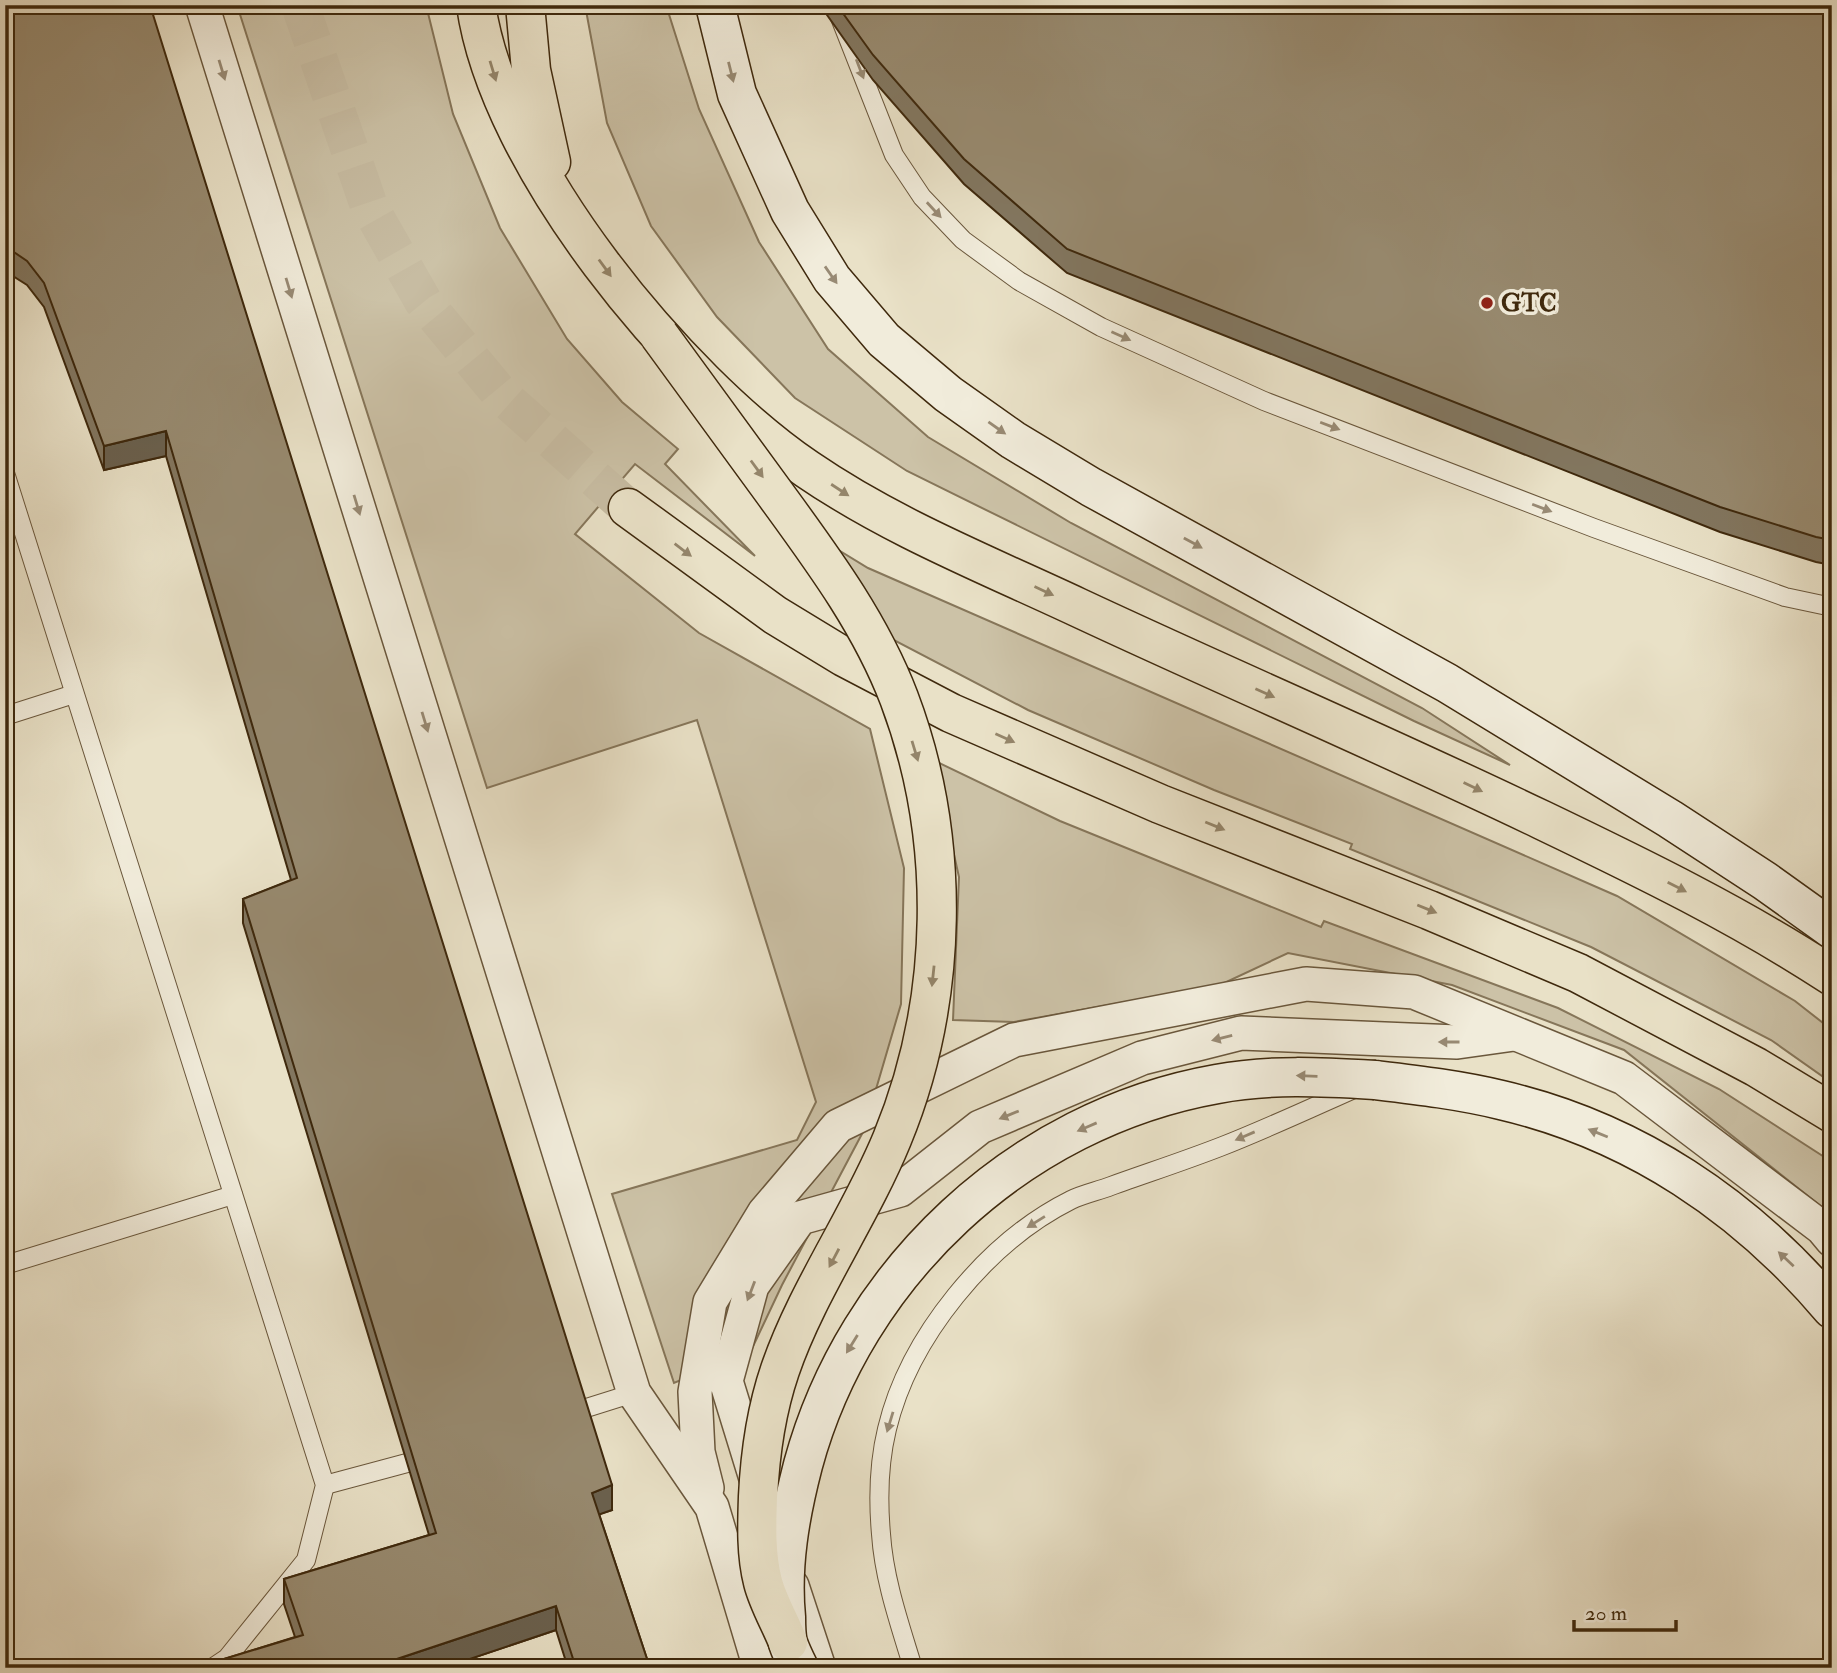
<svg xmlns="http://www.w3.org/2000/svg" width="1837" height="1673" viewBox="0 0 1837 1673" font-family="'IM FELL Double Pica',serif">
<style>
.green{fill:#ccc2a7;stroke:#86765a;stroke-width:2}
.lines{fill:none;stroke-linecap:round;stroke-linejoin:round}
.primary-tunnel{stroke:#c7bca2;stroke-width:38;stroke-dasharray:38 19;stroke-linecap:butt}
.lane-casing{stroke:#6a573c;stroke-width:20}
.street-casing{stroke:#6a573c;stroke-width:36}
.secondary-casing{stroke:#3f290d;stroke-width:41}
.primary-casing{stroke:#3f290d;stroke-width:41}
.lane{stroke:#f1ecdb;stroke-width:18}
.street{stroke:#f1ecdb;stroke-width:33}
.secondary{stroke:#f1ecdb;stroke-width:38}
.primary{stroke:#e9e1c7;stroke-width:38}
.secondary-bridge-casing{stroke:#3f290d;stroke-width:41;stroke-linecap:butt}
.primary-bridge-casing{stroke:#3f290d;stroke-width:41;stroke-linecap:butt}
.secondary-bridge{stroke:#f1ecdb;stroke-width:38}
.primary-bridge{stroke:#e9e1c7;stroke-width:38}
.wall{fill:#82765f;stroke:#3f290d;stroke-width:2}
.shaded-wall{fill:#6a604d;stroke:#3f290d;stroke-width:2}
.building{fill:#97896e;stroke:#3f290d;stroke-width:2}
.oneway{fill:#988a74}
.oneway2{fill:#94856a}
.poi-dot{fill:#8f2418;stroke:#f1ecdb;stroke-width:2.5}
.labels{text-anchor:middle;stroke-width:7;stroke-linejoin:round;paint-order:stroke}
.poi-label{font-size:24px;font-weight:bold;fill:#3f290d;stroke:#f1ecdb;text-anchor:start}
</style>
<rect width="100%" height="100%" fill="#e9e1c7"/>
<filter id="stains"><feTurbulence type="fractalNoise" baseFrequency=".00286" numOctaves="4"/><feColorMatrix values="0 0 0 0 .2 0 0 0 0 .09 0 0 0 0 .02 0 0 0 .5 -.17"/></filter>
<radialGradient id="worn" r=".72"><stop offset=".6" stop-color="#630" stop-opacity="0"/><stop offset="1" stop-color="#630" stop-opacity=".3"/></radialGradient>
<!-- green -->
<g class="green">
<polygon points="237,5 426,5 453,114 500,228 567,339 622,402 678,449 665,464 755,556 635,464 575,534 699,633 870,729 904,868 901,1004 864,1130 782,1285 739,1376 714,1366 674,1383 612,1194 797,1140 816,1102 697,720 487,788"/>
<polygon points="585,5 666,5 699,109 759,242 828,349 928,437 1071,523 1422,708 1510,765 1414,721 907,471 795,398 717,317 651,226 607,123"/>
<polygon points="827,543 868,568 1617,896 1795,1001 1832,1030 1832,1083 1771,1040 1591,947 1350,849 1352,844 1214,790 1028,710 886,636"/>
<polygon points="933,760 1060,821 1321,927 1324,921 1558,1008 1719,1089 1832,1162 1832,1215 1624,1050 1452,985 1288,953 1220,985 1014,1022 953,1020 959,877"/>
</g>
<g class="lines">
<!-- primary-tunnel -->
<polyline class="primary-tunnel" points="300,5 369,206 423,301 501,395 628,508"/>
<defs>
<g id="lane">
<polyline points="835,5 894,155 922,197 963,240 1019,281 1101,327 1264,401 1594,528 1785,597 1832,607"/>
<polyline points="5,473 325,1485 306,1560 227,1658 212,1668"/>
<polyline points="5,716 74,694"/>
<polyline points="5,1265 233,1195"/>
<polyline points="580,1410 634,1393"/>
<polyline points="325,1485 407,1463"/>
<path d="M913,1668C900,1625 884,1580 881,1534C878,1500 879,1462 887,1429C909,1337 987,1242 1071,1200C1083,1194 1098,1191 1111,1186C1147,1173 1184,1161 1220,1147C1266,1129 1311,1108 1356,1088"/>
</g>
<g id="street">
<polyline points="202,5 634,1393 712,1507 760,1668"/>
<polyline points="758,1485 726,1381 752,1286 800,1218 900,1190 980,1127 1142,1058 1241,1033 1457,1042 1514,1034"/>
<polyline points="707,1488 698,1452 695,1392 710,1302 764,1213 838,1126 1014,1040 1306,984 1414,992 1624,1078 1822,1228 1832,1240"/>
<polyline points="792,1586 819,1668"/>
</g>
<g id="secondary">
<polyline points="715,5 737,94 790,211 832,279 884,340 948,394 1013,440 1091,487 1447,683 1670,819 1765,881 1832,929"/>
<path d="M1375,1080C1417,1085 1460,1090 1501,1100C1634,1131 1745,1206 1832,1309"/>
</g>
<g id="primary">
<path d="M476,5C499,166 676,379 807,469C890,526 985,564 1077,607C1231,679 1388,746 1542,820C1640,867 1741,916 1832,976"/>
<polyline points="525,5 531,70 551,162"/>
<polyline points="628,508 775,615 844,657 951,713 1160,804 1429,910 1578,973 1756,1067 1832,1113"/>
</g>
</defs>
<!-- lane casing -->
<use href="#lane" class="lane-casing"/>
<!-- street casing -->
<use href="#street" class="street-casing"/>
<!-- secondary casing -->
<use href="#secondary" class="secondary-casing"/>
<!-- primary casing -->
<use href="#primary" class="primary-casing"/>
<!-- lane -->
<use href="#lane" class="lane"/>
<!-- street -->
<use href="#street" class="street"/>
<!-- secondary -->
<use href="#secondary" class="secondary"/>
<!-- primary -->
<use href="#primary" class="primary"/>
<defs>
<path id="secondary-bridge" d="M799,1668C795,1660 791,1652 788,1643C786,1635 786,1626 786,1617C781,1566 790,1515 803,1465C855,1273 1019,1119 1217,1084C1269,1074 1322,1077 1375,1080"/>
<path id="primary-bridge" d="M659,335C697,387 735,439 773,491C821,557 870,622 899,698C952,838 949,1001 892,1139C860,1217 807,1291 780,1370C766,1411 760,1454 758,1497C757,1525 756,1555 763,1582C768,1602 780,1622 788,1642"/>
</defs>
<!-- secondary-bridge casing -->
<use href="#secondary-bridge" class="secondary-bridge-casing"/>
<!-- primary-bridge casing -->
<use href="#primary-bridge" class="primary-bridge-casing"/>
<!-- secondary-bridge -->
<use href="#secondary-bridge" class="secondary-bridge"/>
<!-- primary-bridge -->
<use href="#primary-bridge" class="primary-bridge"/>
</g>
<!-- wall -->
<g class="wall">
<polygon points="5,5 612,1510 599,1514 650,1668 568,1668 556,1630 443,1668 224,1668 224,1659 295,1637 284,1604 284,1579 429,1535 243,923 243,899 291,880 166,456 104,470 44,307 27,285 5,271"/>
<polygon points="820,5 1832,5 1832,565 1816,562 1720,532 1067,273 964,184 873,80"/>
</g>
<!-- shaded-wall -->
<g class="shaded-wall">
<polygon points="166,431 166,456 104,470 104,446"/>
<polygon points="612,1485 612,1510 592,1517 592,1493"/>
<polygon points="556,1606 556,1630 443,1668 379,1668 379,1665"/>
</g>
<!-- building -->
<g class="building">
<polygon points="5,5 150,5 612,1485 592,1493 650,1668 576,1668 556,1606 379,1665 380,1668 225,1668 224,1659 303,1635 284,1579 436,1533 243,899 297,878 166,431 104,446 44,283 27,261 5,246"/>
<polygon points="837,5 1832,5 1832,540 1816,537 1720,507 1067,249 964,159 873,55"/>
</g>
<!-- one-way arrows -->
<defs><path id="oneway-solid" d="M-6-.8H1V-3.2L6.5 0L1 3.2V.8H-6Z" transform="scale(1.75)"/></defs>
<g class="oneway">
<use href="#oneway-solid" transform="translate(860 69) rotate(69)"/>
<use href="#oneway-solid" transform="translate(222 70) rotate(73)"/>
<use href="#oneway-solid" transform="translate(731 72) rotate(76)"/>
<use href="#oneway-solid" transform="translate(934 210) rotate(47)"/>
<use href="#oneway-solid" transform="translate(831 275) rotate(55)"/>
<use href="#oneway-solid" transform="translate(289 288) rotate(73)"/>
<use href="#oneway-solid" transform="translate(1121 336) rotate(24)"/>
<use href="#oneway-solid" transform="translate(1330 426) rotate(21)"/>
<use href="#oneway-solid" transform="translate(997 428) rotate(35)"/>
<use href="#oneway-solid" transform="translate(357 505) rotate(73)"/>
<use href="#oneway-solid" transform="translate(1542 508) rotate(21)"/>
<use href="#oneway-solid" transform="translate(1193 543) rotate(29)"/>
<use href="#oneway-solid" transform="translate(425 722) rotate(73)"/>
<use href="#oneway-solid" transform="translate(1222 1038) rotate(166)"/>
<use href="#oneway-solid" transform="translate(1449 1042) rotate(-180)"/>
<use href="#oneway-solid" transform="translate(1307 1076) rotate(-178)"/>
<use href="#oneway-solid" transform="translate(1009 1115) rotate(158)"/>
<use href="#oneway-solid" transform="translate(1087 1127) rotate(157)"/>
<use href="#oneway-solid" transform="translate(1598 1133) rotate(-158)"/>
<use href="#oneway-solid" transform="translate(1245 1136) rotate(157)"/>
<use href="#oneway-solid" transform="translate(1036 1222) rotate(148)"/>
<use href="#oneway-solid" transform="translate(1786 1259) rotate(-137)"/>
<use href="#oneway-solid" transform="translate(751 1291) rotate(111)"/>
<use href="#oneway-solid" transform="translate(852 1344) rotate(122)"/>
<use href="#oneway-solid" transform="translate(890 1422) rotate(107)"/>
</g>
<g class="oneway2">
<use href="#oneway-solid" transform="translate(493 71) rotate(73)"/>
<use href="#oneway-solid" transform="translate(605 268) rotate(54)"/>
<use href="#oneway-solid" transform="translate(757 469) rotate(54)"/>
<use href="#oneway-solid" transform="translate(840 490) rotate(33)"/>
<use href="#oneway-solid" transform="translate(683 550) rotate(37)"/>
<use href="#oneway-solid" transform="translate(1044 591) rotate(25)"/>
<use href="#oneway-solid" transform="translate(1265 693) rotate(24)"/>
<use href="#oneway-solid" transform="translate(1005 738) rotate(24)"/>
<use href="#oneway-solid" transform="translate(915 751) rotate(73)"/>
<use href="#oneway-solid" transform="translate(1473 787) rotate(26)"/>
<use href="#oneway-solid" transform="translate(1215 826) rotate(22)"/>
<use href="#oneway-solid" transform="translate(1677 887) rotate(27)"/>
<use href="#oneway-solid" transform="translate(1427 909) rotate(22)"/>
<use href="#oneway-solid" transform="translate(933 976) rotate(96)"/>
<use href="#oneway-solid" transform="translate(834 1258) rotate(118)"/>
</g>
<!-- markers -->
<circle class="poi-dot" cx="1487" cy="303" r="7"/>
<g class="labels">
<!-- poi labels -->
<g class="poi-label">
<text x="1501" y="311">GTC</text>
</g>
</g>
<!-- margin -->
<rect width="1837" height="1673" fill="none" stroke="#e9e1c7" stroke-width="28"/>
<rect x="7" y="7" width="1823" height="1659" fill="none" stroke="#3f290d" stroke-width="3.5"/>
<rect x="14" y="14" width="1809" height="1645" fill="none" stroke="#3f290d" stroke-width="2"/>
<!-- scale -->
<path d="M1574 1620v10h102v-10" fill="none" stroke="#3f290d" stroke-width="3.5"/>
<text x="1585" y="1620" font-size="21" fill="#3f290d" stroke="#f1ecdb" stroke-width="5" paint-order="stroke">20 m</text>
<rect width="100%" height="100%" filter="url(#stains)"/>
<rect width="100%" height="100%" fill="url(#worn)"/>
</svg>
